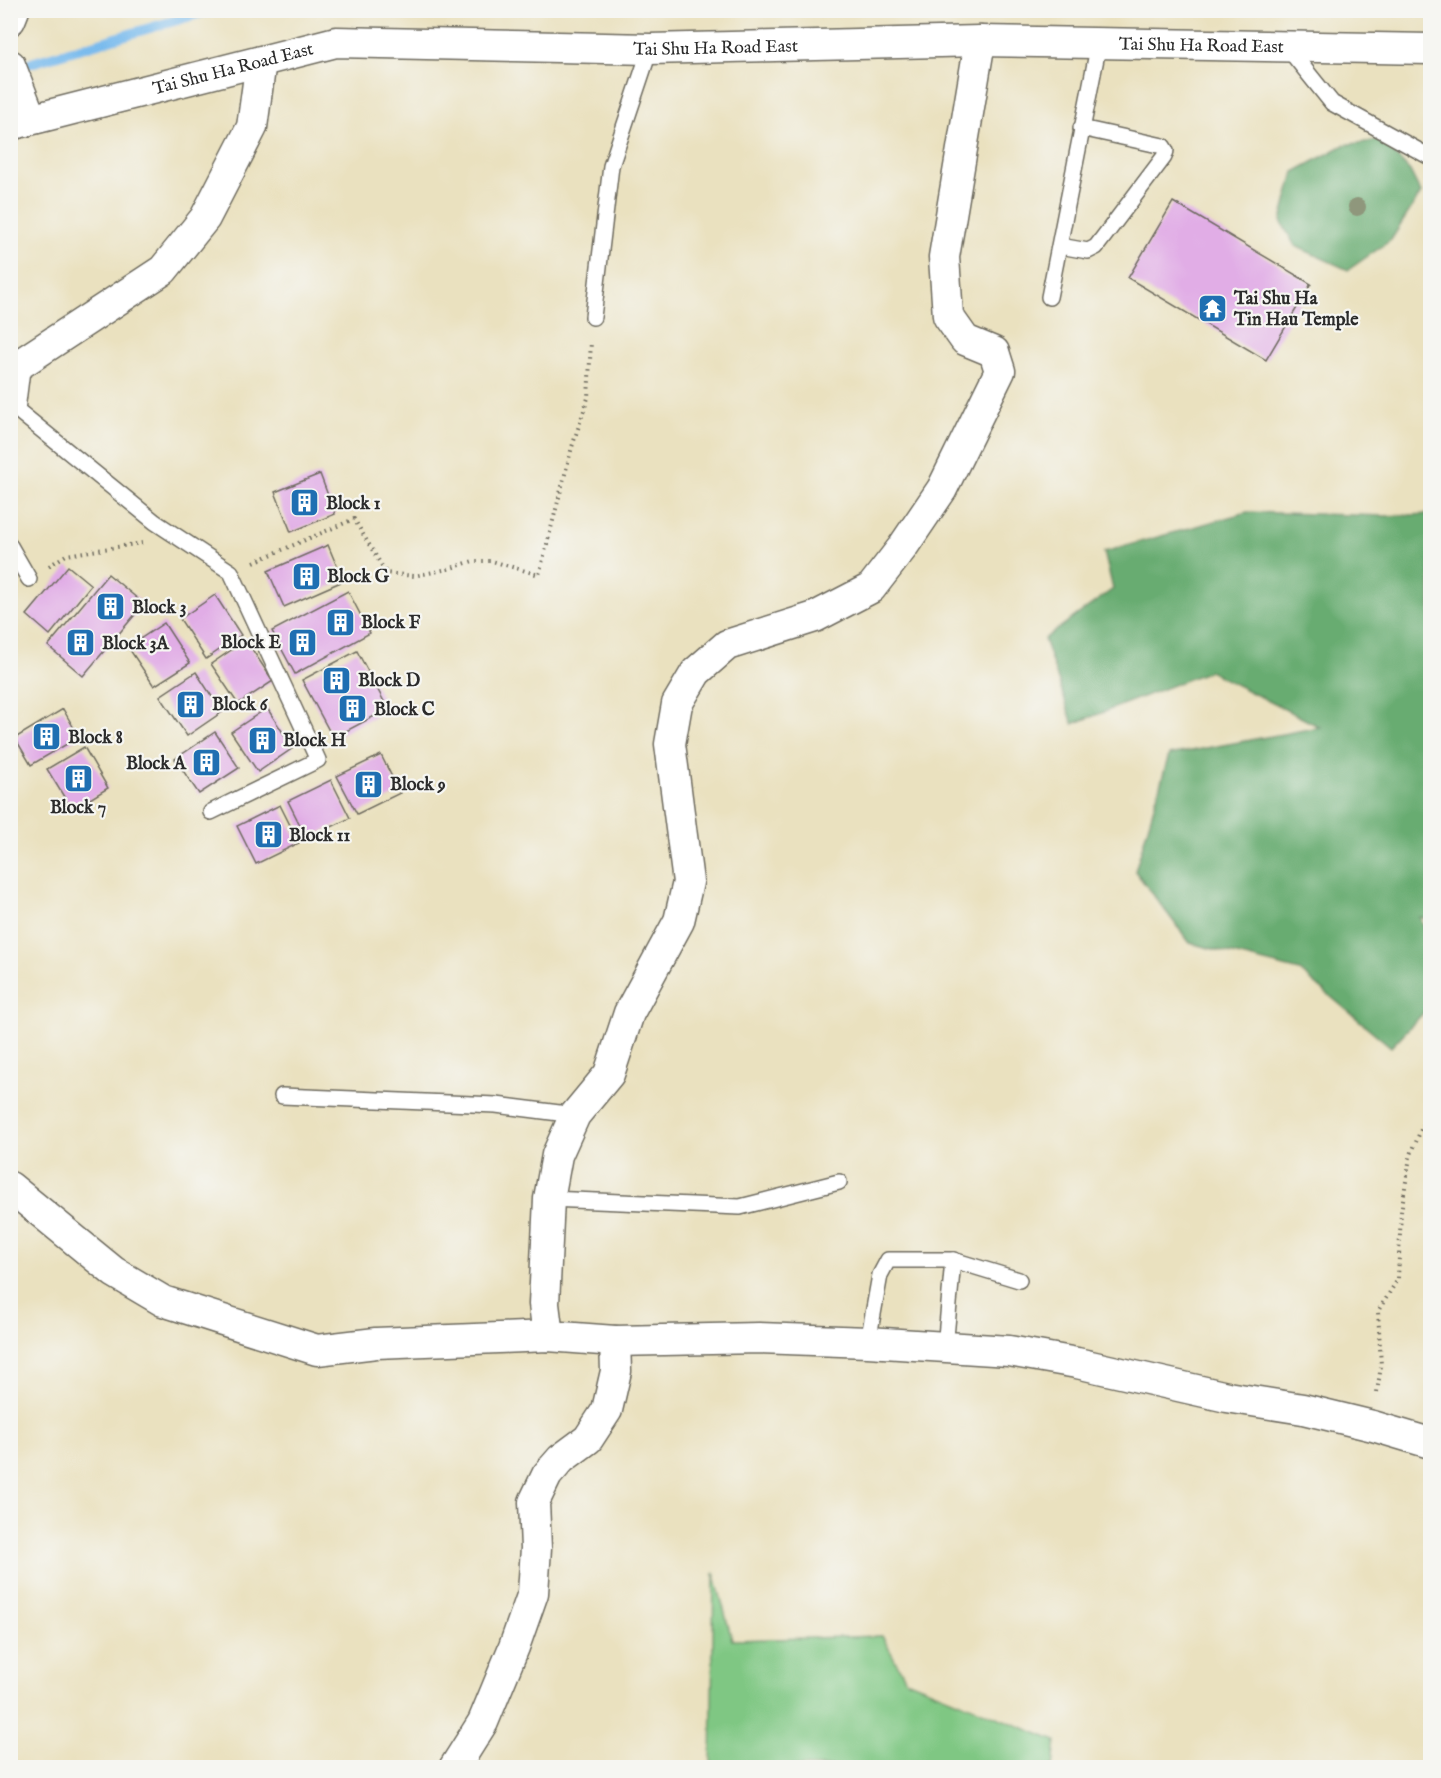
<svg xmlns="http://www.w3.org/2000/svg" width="1441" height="1778" viewBox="0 0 1441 1778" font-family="'IM FELL English',serif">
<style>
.green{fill:#7fc783;stroke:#557957;stroke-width:1.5}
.forest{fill:#67ac71;stroke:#496c4e;stroke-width:1.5}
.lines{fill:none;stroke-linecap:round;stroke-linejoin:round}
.stream{stroke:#77baed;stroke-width:10}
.building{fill:#e1ade6}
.service-casing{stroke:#6e6b5f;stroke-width:18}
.minor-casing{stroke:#6e6b5f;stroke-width:33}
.path{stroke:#6e6b5f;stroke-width:4;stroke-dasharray:1.5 4.5;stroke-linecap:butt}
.service{stroke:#fff;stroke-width:15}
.minor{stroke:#fff;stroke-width:30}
.tree{fill:#8f977c}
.labels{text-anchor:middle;stroke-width:4.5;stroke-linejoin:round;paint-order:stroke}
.street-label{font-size:18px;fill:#2b2b2b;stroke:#f6f6f2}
.poi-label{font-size:18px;font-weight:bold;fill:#2b2b2b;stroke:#f6f6f2;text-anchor:start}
</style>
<rect width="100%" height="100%" fill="#f6f6f2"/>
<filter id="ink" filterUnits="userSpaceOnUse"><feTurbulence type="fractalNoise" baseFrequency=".0167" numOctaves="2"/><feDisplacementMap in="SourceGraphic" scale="12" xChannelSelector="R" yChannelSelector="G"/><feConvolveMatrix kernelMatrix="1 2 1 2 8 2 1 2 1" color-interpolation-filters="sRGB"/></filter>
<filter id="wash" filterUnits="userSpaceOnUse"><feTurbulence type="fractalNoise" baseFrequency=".008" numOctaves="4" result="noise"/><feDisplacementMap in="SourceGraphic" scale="24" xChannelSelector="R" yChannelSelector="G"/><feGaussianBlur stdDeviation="1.35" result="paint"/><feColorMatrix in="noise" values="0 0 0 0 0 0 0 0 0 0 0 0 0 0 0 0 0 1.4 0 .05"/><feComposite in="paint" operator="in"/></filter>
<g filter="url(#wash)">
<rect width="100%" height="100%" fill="#eae1bf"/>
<!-- green -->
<polygon class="green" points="714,1572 732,1640 882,1636 906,1680 1056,1741 1053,1767 711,1767"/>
<!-- forest -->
<g class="forest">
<polygon points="1381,140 1410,171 1421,193 1391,240 1348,270 1295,246 1281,221 1294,172 1344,145"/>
<polygon points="1247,512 1388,516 1430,514 1430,920 1420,917 1430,944 1430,1006 1391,1047 1300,971 1190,943 1135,871 1169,755 1320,727 1209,671 1073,724 1044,639 1113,589 1104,552"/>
</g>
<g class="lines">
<!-- stream -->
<polyline class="stream" points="14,68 211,10"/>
</g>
<g id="blocks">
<!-- building -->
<g class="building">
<polygon points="1173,202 1311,284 1266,360 1128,278"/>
<polygon points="320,474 335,514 291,532 275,492"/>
<polygon points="328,545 343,581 284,607 268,571"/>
<polygon points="68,566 91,585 50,635 27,615"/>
<polygon points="108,574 144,604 83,676 48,646"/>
<polygon points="348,591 370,633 295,674 272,631"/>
<polygon points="215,595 241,635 206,659 180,619"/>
<polygon points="164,623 190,663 154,686 128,647"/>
<polygon points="246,640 273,681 238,704 211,664"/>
<polygon points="357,651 388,709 333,738 302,680"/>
<polygon points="196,672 222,712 187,736 160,696"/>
<polygon points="267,708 293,748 258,772 231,732"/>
<polygon points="63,709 79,737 31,765 15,738"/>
<polygon points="215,732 239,768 199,794 175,759"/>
<polygon points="84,747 108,788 72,810 47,769"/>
<polygon points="381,755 400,793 357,814 337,776"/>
<polygon points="331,780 350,818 307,839 288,801"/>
<polygon points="280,805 299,843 256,864 237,826"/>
</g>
</g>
</g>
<g filter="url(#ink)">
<use href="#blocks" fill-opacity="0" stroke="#6e6b5f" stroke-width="1.5"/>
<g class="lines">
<defs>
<g id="service">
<polyline points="1287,47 1332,103 1430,157"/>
<polyline points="1060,246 1088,251 1096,247 1164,157 1166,151 1163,146 1081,128"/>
<polyline points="1049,297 1099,43"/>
<polyline points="593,317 611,166 650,49"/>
<polyline points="23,362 17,410 155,522 231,572 318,760 211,812"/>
<polyline points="10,546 29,579"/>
<polyline points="282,1096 496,1105 575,1115"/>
<polyline points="549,1199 740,1207 839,1182"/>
<polyline points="868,1342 880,1275 888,1260 953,1260 1019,1280"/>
<polyline points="945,1348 953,1260"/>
</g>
<g id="minor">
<polyline points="10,20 14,10"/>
<polyline points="10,65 31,119"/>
<path id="s1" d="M10,125L336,42L650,49L980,41L1430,49"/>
<polyline points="10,366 23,362 163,270 205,218 252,127 261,61"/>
<polyline points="10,1187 114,1272 163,1301 317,1350 376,1343 548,1336 615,1341 759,1338 868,1342 1009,1351 1077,1363 1227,1397 1303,1409 1373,1426 1430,1443"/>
<polyline points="548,1336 544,1304 549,1199 557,1155 575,1115 609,1074 629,1013 679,921 688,882 670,744 677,704 696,672 727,645 815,617 871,588 902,548 942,489 1000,371 994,352 965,340 948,316 944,257 980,41"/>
<polyline points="454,1768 483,1722 514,1647 533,1593 536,1548 534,1502 547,1475 561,1459 588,1439 607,1410 616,1371 615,1341"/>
</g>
</defs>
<!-- service casing -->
<use href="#service" class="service-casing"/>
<!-- minor casing -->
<use href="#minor" class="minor-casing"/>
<!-- path -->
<g class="path">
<polyline points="254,562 354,519 386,573 414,576 448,569 473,561 492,561 539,575 572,447 588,398 591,341"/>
<polyline points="49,566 66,555 142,543"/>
<polyline points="1377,1392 1381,1366 1378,1311 1398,1279 1401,1212 1410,1157 1430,1107"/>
</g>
<!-- service -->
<use href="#service" class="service"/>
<!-- minor -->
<use href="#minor" class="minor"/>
</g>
<!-- trees -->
<circle class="tree" cx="1357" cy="207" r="9"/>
</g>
<!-- icons -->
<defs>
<symbol id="temple-square" viewBox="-11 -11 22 22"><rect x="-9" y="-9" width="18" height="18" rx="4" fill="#1f6fb2" stroke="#f6f6f2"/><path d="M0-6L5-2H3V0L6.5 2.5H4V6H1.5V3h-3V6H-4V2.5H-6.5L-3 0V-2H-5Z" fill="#fff"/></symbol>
<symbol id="building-square" viewBox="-11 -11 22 22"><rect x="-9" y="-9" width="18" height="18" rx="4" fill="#1f6fb2" stroke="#f6f6f2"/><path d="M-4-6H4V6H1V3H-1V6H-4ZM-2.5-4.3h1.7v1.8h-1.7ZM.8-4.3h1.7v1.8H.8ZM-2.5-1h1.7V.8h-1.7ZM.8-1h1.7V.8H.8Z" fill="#fff"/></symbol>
</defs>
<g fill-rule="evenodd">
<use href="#temple-square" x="1196" y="292" width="33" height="33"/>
<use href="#building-square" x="288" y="486" width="33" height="33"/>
<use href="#building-square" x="290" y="560" width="33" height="33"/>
<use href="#building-square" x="94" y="590" width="33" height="33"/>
<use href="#building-square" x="324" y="606" width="33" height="33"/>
<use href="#building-square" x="286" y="626" width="33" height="33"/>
<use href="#building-square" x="64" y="626" width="33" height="33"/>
<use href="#building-square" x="320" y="664" width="33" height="33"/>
<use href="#building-square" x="174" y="688" width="33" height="33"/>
<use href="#building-square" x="336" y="692" width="33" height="33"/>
<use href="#building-square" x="30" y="720" width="33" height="33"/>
<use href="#building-square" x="246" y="724" width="33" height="33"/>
<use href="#building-square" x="190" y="746" width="33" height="33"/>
<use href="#building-square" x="62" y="762" width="33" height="33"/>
<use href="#building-square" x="352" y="768" width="33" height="33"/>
<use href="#building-square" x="252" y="818" width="33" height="33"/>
</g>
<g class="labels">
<!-- street labels -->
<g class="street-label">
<text dy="6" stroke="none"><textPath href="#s1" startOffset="1202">Tai Shu Ha Road East</textPath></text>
<text dy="6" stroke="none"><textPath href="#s1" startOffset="716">Tai Shu Ha Road East</textPath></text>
<text dy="6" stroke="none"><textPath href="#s1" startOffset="230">Tai Shu Ha Road East</textPath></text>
</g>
<!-- poi labels -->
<g class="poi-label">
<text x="1234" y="304">Tai Shu Ha<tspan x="1234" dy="21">Tin Hau Temple</tspan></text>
<text x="326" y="509">Block 1</text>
<text x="327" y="582">Block G</text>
<text x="132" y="613">Block 3</text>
<text x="361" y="628">Block F</text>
<text x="281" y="648" text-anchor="end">Block E</text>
<text x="102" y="649">Block 3A</text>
<text x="358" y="686">Block D</text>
<text x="212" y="710">Block 6</text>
<text x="374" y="715">Block C</text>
<text x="68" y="743">Block 8</text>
<text x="283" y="746">Block H</text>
<text x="186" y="769" text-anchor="end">Block A</text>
<text x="390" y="790">Block 9</text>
<text x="78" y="813" text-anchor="middle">Block 7</text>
<text x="289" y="841">Block 11</text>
</g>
</g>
<!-- margin -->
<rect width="1441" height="1778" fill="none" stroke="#f6f6f2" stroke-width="36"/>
</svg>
